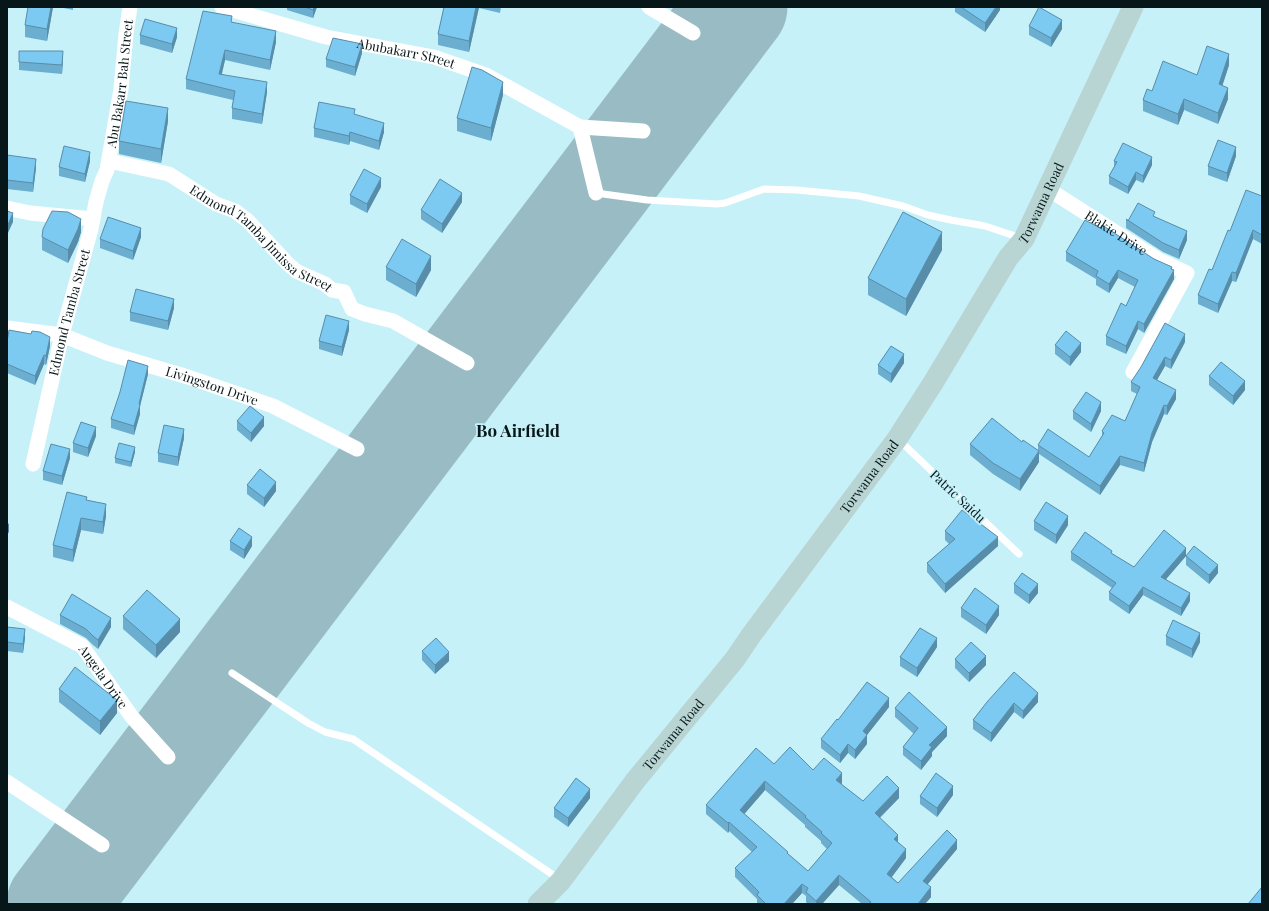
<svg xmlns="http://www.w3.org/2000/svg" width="1269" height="911" viewBox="0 0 1269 911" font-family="'Playfair Display',serif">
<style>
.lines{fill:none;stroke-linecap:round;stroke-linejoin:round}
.runway{stroke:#99bcc4;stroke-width:101}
.service{stroke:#fff;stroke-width:7}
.minor{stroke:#fff;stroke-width:15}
.secondary{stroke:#b9d5d3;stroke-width:21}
.wall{fill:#6baecf;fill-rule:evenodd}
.shaded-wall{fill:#578da9}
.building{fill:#7ccaf1;stroke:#578da9;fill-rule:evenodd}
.labels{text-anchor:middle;stroke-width:3.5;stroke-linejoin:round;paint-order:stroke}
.street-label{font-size:13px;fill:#071719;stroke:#c7f1f9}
.district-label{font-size:17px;font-weight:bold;fill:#071719;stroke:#c7f1f9}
</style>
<rect width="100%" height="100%" fill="#c7f1f9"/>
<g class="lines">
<!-- runway -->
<polyline class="runway" points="57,904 737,7"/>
<!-- service -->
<g class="service">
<polyline points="596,193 647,200 717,204 725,203 764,189 797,190 859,196 903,206 928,215 951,220 985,226 1021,238"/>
<polyline points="899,440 1019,554"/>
<polyline points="232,673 308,723 325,732 353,739 559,879"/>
</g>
<!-- minor -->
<g class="minor">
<path id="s1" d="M222,7L326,37L434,57L486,75L580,127"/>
<polyline points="649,7 693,33"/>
<path id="s2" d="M109,161L169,174L216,204L235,211L248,221L287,263L296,271L325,284L332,290L344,292L352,309L365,314L393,321L467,363"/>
<path id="s3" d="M1048,189L1159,260L1187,273L1133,372"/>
<polyline points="596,193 580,127 643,131"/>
<polyline points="7,208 30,213 93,219"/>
<path id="s4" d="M7,328L62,335L107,353L188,377L273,406L357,449"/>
<path id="s5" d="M33,464L62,335L91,229L96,202L102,181L107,170L121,89L126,34L130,7"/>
<path id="s6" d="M7,607L82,646L132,717L168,757"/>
<polyline points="7,782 102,845"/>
</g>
<!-- secondary -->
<path class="secondary" id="s7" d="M538,904L561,881L635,781L735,659L752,634L897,439L933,383L1008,258L1024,239L1133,7"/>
</g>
<!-- wall -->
<g class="wall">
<polygon points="53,7 47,41 25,37 25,25"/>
<polygon points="59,7 73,7 73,10"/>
<polygon points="287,7 317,7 313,18 287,10"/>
<polygon points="444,7 501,7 500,13 479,8 469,52 438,45 438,34"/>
<polygon points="955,7 1000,7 1000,10 985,32 955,12"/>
<polygon points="232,22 276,42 270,70 225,60 222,74 267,92 262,124 232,119 232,108 233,100 186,89 186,79"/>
<polygon points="1029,26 1062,29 1051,47 1029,35"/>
<polygon points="140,35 177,37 172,53 140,44"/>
<polygon points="19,51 63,59 62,74 19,70"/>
<polygon points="362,53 355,76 326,67 326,59"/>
<polygon points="1229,65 1222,86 1228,99 1218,124 1184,110 1178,125 1143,111 1143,100 1152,91 1197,75"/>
<polygon points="503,95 491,141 457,131 457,118"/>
<polygon points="355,114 384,132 379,150 350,141 349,145 314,137 314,128"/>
<polygon points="168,121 161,163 119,154 119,141"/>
<polygon points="1236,156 1227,182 1208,175 1208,166"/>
<polygon points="7,158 36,168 33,192 7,189"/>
<polygon points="90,161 85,182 59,176 59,167"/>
<polygon points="1114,161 1152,165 1143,183 1136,180 1128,194 1109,184 1109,176 1114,167"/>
<polygon points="381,187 367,213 350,204 350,195"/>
<polygon points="1262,196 1262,244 1253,239 1236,282 1232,281 1218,313 1198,304 1198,295 1212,270 1230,231"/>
<polygon points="462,202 442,233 421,219 421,210"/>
<polygon points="1155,217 1187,240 1179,259 1163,252 1126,228 1126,219 1128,221"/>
<polygon points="81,232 78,242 68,263 42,250 42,237"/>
<polygon points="141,237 133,260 100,248 100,239"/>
<polygon points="942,250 906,316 868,295 868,278"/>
<polygon points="1066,252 1154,259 1172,269 1174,279 1144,333 1138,329 1126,354 1106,345 1106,336 1126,306 1135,287 1118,278 1109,293 1096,285 1096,279 1066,261"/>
<polygon points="386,267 431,270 416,297 386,280"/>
<polygon points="174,308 168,330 130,321 130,312"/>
<polygon points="349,330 342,356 319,349 319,341"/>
<polygon points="7,342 50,346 46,365 44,364 35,385 7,373"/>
<polygon points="1185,342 1171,369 1165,366 1157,380 1176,399 1167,415 1164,414 1152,442 1144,472 1120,465 1100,495 1039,454 1039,462 1020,491 993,474 970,455 970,444 1022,442 1038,450 1038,445 1089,457 1102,436 1102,431 1125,421 1137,394 1131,391 1131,382"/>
<polygon points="1055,345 1081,352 1070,366 1055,354"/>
<polygon points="904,363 891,383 878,374 878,365"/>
<polygon points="148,374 140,406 140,414 134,435 111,428 111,419"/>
<polygon points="1209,376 1245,390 1233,405 1209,385"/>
<polygon points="1073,411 1101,411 1091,432 1073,419"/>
<polygon points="237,421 264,426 251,442 237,430"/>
<polygon points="96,436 88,457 73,452 73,443"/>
<polygon points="184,438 178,466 158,462 158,453"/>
<polygon points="135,452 131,467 115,463 115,458"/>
<polygon points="70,458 62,485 43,480 43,471"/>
<polygon points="247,485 276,491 264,507 247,494"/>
<polygon points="87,501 106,516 103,534 81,530 73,562 53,557 53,545"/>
<polygon points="1034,521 1068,525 1056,544 1034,530"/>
<polygon points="945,531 998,546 945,593 927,572 927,563 949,544 945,540"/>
<polygon points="230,541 252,546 244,559 230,550"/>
<polygon points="1071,552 1112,554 1134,567 1186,556 1166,579 1190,601 1181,616 1143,595 1129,614 1109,600 1109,592 1112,588 1071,560"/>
<polygon points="1186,556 1218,573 1209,584 1186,565"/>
<polygon points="1014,584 1038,593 1029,604 1014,593"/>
<polygon points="961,608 999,615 986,634 961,617"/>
<polygon points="60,615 111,627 98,649 93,645 86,638 60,624"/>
<polygon points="123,616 180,632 156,658 123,629"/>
<polygon points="7,627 25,638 23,653 7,651"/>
<polygon points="1166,636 1200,642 1192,658 1166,645"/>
<polygon points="937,647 917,677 900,666 900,657"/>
<polygon points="422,651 449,661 435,674 422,660"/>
<polygon points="955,659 986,665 969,682 955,668"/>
<polygon points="59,689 117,713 100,735 59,702"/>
<polygon points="987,702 1038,702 1023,719 1014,712 991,742 973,729 973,720"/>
<polygon points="889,707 867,735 867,744 855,759 848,753 840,763 821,748 821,739 838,720"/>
<polygon points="895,708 947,736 932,752 932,756 921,770 903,755 903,747 914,734 895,717"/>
<path d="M774,764L813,770L842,783L841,784L863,801L899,798L880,818L898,842L906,858L892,877L898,883L957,849L927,884L931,897L925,904H862L839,885L822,904H808L806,902V896L802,893L792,904H757V899L735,877V868L752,852L729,831L728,833L706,814V805ZM765,790L805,825V827L821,841V843L827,849L808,871L788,854L744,814Z"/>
<polygon points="953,795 937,817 920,804 920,796"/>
<polygon points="590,798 568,827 554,817 554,808"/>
</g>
<!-- shaded-wall -->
<g class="shaded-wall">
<polygon points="51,7 53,7 47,41 47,29"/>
<polygon points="314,7 317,7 313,18 313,10"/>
<polygon points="476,7 479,7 469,52 469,41"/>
<polygon points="996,7 1000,7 1000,10 985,32 985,23"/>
<polygon points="1062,20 1062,29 1051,47 1051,38"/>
<polygon points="177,28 177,37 172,53 172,44"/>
<polygon points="276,31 276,42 270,70 270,60"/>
<polygon points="362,44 362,53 355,76 355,67"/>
<polygon points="225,50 225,60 219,84 219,74"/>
<polygon points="63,51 63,59 62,74 62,65"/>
<polygon points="1229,54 1229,65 1219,96 1219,84"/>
<polygon points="267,82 267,92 262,124 262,114"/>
<polygon points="503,82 503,95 491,141 491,128"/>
<polygon points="1228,88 1228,99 1218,124 1218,113"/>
<polygon points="1184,99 1184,110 1178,125 1178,114"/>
<polygon points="168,108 168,121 161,163 161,149"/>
<polygon points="384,123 384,132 379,150 379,141"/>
<polygon points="350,132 350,141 349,145 349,136"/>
<polygon points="1236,147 1236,156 1227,182 1227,173"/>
<polygon points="90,152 90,161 85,182 85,174"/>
<polygon points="1152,157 1152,165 1143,183 1143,176"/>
<polygon points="36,159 36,168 33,192 33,183"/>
<polygon points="1136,172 1136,180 1128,194 1128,187"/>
<polygon points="381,178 381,187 367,213 367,204"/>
<polygon points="462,193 462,202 442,233 442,224"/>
<polygon points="13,213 13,222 7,235 7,227"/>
<polygon points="81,219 81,232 78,242 68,263 68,250"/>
<polygon points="141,228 141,237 133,260 133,251"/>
<polygon points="1253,230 1253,239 1236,282 1236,273"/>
<polygon points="1187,231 1187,240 1179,259 1179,250"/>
<polygon points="942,232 942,250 906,316 906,299"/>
<polygon points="431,256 431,270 416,297 416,284"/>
<polygon points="1172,267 1172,274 1174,270 1174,279 1144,333 1144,324"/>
<polygon points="1118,270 1118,278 1109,293 1109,284"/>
<polygon points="1232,272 1232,281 1218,313 1218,304"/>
<polygon points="174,299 174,308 168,330 168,321"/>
<polygon points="349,321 349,330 342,356 342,347"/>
<polygon points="1138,321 1138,329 1126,354 1126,346"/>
<polygon points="1185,334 1185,342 1171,369 1171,360"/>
<polygon points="50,337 50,346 46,365 46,356"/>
<polygon points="1081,343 1081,352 1070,366 1070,357"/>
<polygon points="904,354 904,363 891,383 891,374"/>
<polygon points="44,355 44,364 35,385 35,376"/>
<polygon points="1165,357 1165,366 1153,387 1153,378"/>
<polygon points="148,366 148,374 140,406 140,414 134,435 134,426"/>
<polygon points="1245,381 1245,390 1233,405 1233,396"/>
<polygon points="1176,390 1176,399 1167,415 1167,406"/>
<polygon points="1101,402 1101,411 1091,432 1091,424"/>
<polygon points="1164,405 1164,414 1152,442 1144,472 1144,463 1152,433"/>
<polygon points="264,417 264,426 251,442 251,433"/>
<polygon points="96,427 96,436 88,457 88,448"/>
<polygon points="184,429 184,438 178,466 178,457"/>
<polygon points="135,447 135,452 131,467 131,462"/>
<polygon points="70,449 70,458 62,485 62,476"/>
<polygon points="1039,451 1039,462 1020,491 1020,479"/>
<polygon points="1120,456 1120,465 1100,495 1100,486"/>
<polygon points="276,482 276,491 264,507 264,498"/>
<polygon points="106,504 106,516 103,534 103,522"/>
<polygon points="1068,516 1068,525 1056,544 1056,535"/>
<polygon points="81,518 81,530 73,562 73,550"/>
<polygon points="9,523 9,532 7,535 7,526"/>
<polygon points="252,537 252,546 244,559 244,550"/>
<polygon points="998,537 998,546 945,593 945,584"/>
<polygon points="1186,548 1186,556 1161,585 1161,577"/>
<polygon points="1218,565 1218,573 1209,584 1209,575"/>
<polygon points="1038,584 1038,593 1029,604 1029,595"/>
<polygon points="1143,587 1143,595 1129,614 1129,606"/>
<polygon points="1190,593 1190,601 1181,616 1181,608"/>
<polygon points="999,606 999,615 986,634 986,625"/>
<polygon points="111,618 111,627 98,649 98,640"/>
<polygon points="180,619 180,632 156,658 156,645"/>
<polygon points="25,629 25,638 23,653 23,644"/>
<polygon points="1200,633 1200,642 1192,658 1192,649"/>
<polygon points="937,638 937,647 917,677 917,668"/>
<polygon points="449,652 449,661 435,674 435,665"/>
<polygon points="986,656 986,665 969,682 969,673"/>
<polygon points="1038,693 1038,702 1023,719 1023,711"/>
<polygon points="889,698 889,707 863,740 863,731"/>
<polygon points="117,700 117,713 100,735 100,721"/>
<polygon points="1014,703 1014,712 991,742 991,733"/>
<polygon points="947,727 947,736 932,752 932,756 921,770 921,761 929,745"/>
<polygon points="867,735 867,744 855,759 855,750"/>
<polygon points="848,744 848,753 840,763 840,755"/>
<polygon points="842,773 842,783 836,790 836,780"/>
<polygon points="765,781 765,790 740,819 740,810"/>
<polygon points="953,786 953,795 937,817 937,808"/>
<polygon points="899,788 899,798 875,822 875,813"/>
<polygon points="590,789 590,798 568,827 568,818"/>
<polygon points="729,822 729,831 728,833 728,823"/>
<polygon points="898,835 898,844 894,839"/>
<polygon points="957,840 957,849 923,890 923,881"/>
<polygon points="906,849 906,858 887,883 887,874"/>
<polygon points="839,875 839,885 822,904 816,904 816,901"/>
<polygon points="802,884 802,893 792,904 784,904"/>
<polygon points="931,887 931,897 925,904 918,904"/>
</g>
<!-- building -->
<g class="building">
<polygon points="28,7 51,7 47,29 25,25"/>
<polygon points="305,7 314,7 313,10"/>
<polygon points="444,7 476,7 469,41 438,34"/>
<polygon points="961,7 996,7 985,23"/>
<polygon points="1039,7 1062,20 1051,38 1029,26"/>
<polygon points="203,11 232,16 231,22 276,31 270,60 225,50 219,74 267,82 262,114 232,108 235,91 186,79"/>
<polygon points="145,19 177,28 172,44 140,35"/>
<polygon points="333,38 362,44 355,67 326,59"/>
<polygon points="1207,46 1229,54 1219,84 1228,88 1218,113 1184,99 1178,114 1143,100 1147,89 1152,91 1163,61 1197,75"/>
<polygon points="19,51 63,51 62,65 19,62"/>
<polygon points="472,67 482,70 503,82 491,128 457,118"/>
<polygon points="126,101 168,108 161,149 119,141"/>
<polygon points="319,102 355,109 354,114 384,123 379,141 350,132 349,136 314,128"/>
<polygon points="1218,140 1236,147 1227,173 1208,166"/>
<polygon points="1123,143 1152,157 1143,176 1136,172 1128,187 1109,176 1117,162 1114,161"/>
<polygon points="64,146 90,152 85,174 59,167"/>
<polygon points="7,155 36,159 33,183 7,180"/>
<polygon points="364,169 381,178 367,204 350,195"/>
<polygon points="440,179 462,193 442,224 421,210"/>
<polygon points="1246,190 1262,196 1262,235 1253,230 1236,273 1232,272 1218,304 1198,295 1209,269 1212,270 1228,230 1230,231"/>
<polygon points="1138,203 1155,212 1153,216 1187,231 1179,250 1163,243 1126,219 1128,221"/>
<polygon points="7,211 13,213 7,227"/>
<polygon points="52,211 68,212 81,219 78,229 68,250 42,237 43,229"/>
<polygon points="903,212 942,232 906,299 868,278"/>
<polygon points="108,217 141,228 133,251 100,239"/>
<polygon points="1085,220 1100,228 1102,225 1154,259 1172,267 1171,269 1174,270 1144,324 1138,321 1126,346 1106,336 1121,303 1126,306 1138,280 1118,270 1109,284 1096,276 1098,271 1066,252"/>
<polygon points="402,239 431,256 416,284 386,267"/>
<polygon points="136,289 174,299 168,321 130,312"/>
<polygon points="326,315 349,321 342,347 319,341"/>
<polygon points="1165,323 1185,334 1171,360 1165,357 1153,378 1176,390 1167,406 1164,405 1152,433 1144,463 1120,456 1100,486 1038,445 1048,429 1089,457 1104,433 1102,431 1112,415 1125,421 1140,387 1131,382 1141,367"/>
<polygon points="9,330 31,334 32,331 40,332 50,337 46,356 44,355 35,376 7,364 7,342"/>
<polygon points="1066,331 1081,343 1070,357 1055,345"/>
<polygon points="891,346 904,354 891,374 878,365"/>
<polygon points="128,360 148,366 139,404 140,405 134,426 111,419 120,392"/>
<polygon points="1221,362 1245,381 1233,396 1209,376"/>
<polygon points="1086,392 1101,402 1091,424 1073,411"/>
<polygon points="250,406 264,417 251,433 237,421"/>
<polygon points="992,418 1022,442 1023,440 1039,451 1020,479 993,463 970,444"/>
<polygon points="81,422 96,427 88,448 73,443"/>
<polygon points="164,425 184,429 178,457 158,453"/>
<polygon points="119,443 135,447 131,462 115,458"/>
<polygon points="51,444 70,449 62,476 43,471"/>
<polygon points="260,469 276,482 264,498 247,485"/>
<polygon points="67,492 87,497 86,500 106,504 103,522 81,518 73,550 53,545"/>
<polygon points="1046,502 1068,516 1056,535 1034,521"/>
<polygon points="962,510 998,537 945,584 927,563 955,539 945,531"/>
<polygon points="239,528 252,537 244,550 230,541"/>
<polygon points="1164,530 1186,548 1161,577 1190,593 1181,608 1143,587 1129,606 1109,592 1116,583 1071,552 1085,532 1112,551 1111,553 1134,567"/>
<polygon points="1194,546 1218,565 1209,575 1186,556"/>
<polygon points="1022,573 1038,584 1029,595 1014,584"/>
<polygon points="975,588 999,606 986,625 961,608"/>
<polygon points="147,590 180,619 156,645 123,616"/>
<polygon points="72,594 111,618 98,640 93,636 86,629 60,615"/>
<polygon points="1173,620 1200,633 1192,649 1166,636"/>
<polygon points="7,627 25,629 23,644 7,642"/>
<polygon points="920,628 937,638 917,668 900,657"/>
<polygon points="436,638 449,652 435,665 422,651"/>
<polygon points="971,642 986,656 969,673 955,659"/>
<polygon points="75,667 117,700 100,721 59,689"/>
<polygon points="1014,672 1038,693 1023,711 1014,703 991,733 973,720 987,702"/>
<polygon points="867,682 889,698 863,731 867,735 855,750 848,744 840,755 821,739 837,719 838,720"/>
<polygon points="909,692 947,727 929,745 932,747 921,761 903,747 918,728 895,708"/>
<path d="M790,747L813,770L824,758L842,773L836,780L863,801L887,776L899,788L875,813L898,835L894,839L906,849L887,874L898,883L947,830L957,840L923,881L931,887L918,904H868L871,902L839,875L816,901L806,892L808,888L802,884L784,904H766L757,895L759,892L735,868L757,847L729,822L728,823L706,805L756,748L774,764ZM765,781L806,816L805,817L822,832L821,833L832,843L808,871L787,853L788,852L740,810Z"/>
<polygon points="936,773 953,786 937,808 920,796"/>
<polygon points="576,778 590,789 568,818 554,808"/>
<polygon points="1262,887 1262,904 1248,904"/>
</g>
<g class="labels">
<!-- street labels -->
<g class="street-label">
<text dy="5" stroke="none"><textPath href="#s1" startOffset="190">Abubakarr Street</textPath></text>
<text dy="5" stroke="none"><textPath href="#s5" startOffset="391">Abu Bakarr Bah Street</textPath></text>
<text dy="5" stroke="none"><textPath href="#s7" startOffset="865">Torwama Road</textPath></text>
<text dy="5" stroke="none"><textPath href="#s3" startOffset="81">Blakie Drive</textPath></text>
<text dy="5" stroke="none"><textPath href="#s2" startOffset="175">Edmond Tamba Jimissa Street</textPath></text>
<text dy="5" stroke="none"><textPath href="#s5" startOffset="156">Edmond Tamba Street</textPath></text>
<text dy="5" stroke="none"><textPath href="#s4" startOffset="214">Livingston Drive</textPath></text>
<text dy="5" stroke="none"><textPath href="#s7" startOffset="541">Torwama Road</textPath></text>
<text transform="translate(958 496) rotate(43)" y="5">Patric Saidu</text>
<text dy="5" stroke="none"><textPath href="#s6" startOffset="122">Angela Drive</textPath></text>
<text dy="5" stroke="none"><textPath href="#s7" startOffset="217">Torwama Road</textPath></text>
</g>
<!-- district labels -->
<g class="district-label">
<text x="518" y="437">Bo Airfield</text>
</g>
</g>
<!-- border -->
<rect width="1269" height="911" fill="none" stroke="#071719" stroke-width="16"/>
</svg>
